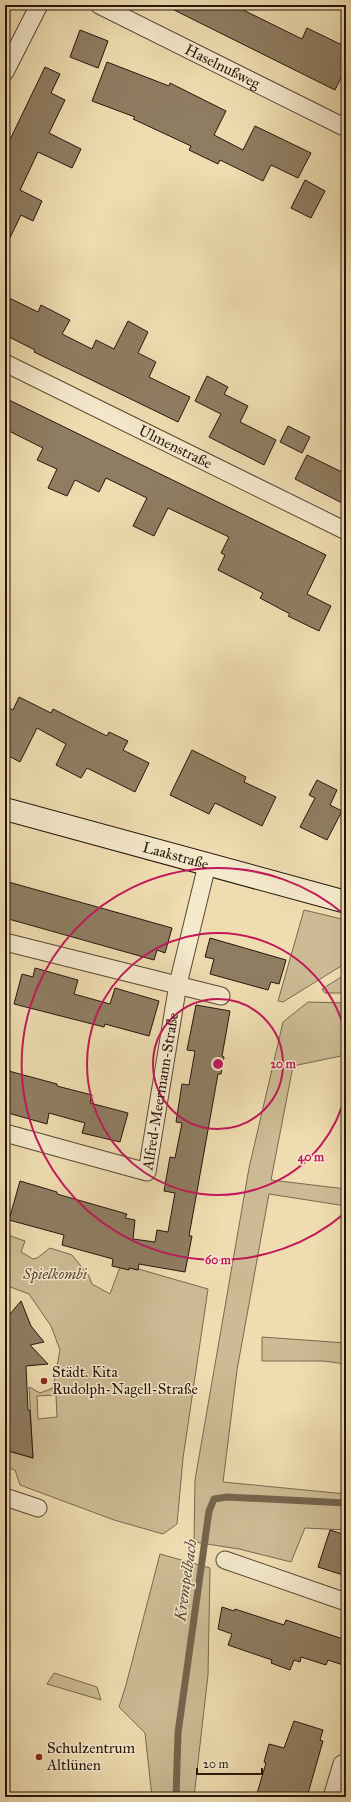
<svg xmlns="http://www.w3.org/2000/svg" width="351" height="1802" viewBox="0 0 351 1802" font-family="'IM FELL Great Primer',serif">
<style>
.green{fill:#cdbb95;stroke:#7a6850;fill-rule:evenodd}
.lines{fill:none;stroke-linecap:round;stroke-linejoin:round}
.stream{stroke:#76644d;stroke-width:7}
.building{fill:#8f7d62;stroke:#27150c}
.street-casing{stroke:#594735;stroke-width:19}
.secondary-casing{stroke:#27150c;stroke-width:24}
.street{stroke:#f5e9cc;stroke-width:17}
.secondary{stroke:#f5e9cc;stroke-width:22}
.ring{fill:none;stroke:#c2185b;stroke-width:2}
.poi-dot{fill:#8f2418;stroke:#f5e9cc;stroke-width:1.5}
.labels{text-anchor:middle;stroke-width:3;stroke-linejoin:round;paint-order:stroke}
.street-label{font-size:15px;fill:#27150c;stroke:#f5e9cc}
.park-label{font-size:15px;font-style:italic;fill:#594735;stroke:#f5e9cc}
.poi-label{font-size:15px;fill:#27150c;stroke:#f5e9cc;text-anchor:start}
.water-label{font-size:16px;font-style:italic;fill:#5c4a38;stroke:#f5e9cc}
.centre{fill:#c2185b;stroke:#f5e9cc;stroke-width:2}
.ring-label{font-size:12px;text-anchor:middle;font-weight:bold;fill:#c2185b;stroke:#f5e9cc;stroke-width:3;stroke-linejoin:round;paint-order:stroke}
</style>
<rect width="100%" height="100%" fill="#efddb1"/>
<filter id="stains"><feTurbulence type="fractalNoise" baseFrequency=".005" numOctaves="4"/><feColorMatrix values="0 0 0 0 .2 0 0 0 0 .09 0 0 0 0 .02 0 0 0 .5 -.17"/></filter>
<radialGradient id="worn" r=".72"><stop offset=".6" stop-color="#630" stop-opacity="0"/><stop offset="1" stop-color="#630" stop-opacity=".3"/></radialGradient>
<!-- green -->
<g class="green">
<polygon points="304,910 346,920 346,963 283,1002 278,1001"/>
<polygon points="346,974 346,993 325,993 322,989"/>
<polygon points="308,1002 346,1003 346,1055 293,1066 271,1180 346,1189 346,1206 269,1194 237,1370 223,1482 346,1494 346,1530 305,1528 291,1562 239,1549 194,1542 195,1480 249,1168 283,1022"/>
<path d="M5,1234L25,1241L21,1252L33,1259L37,1258L50,1248L72,1255L89,1276L92,1284L110,1294L120,1267L128,1266L208,1289L183,1458L177,1524L163,1534L114,1520L20,1485L15,1470L5,1467V1450L33,1458L29,1387L40,1393L53,1388L60,1350L51,1326L29,1294L5,1285ZM56,1395L57,1417L38,1419L37,1396Z"/>
<polygon points="262,1337 346,1343 346,1364 323,1361 262,1361"/>
<polygon points="160,1554 210,1568 208,1675 194,1797 152,1797 145,1733 119,1707 126,1685"/>
<polygon points="54,1673 97,1687 101,1700 47,1684"/>
</g>
<g class="lines">
<!-- stream -->
<polyline class="stream" points="176,1797 178,1733 209,1511 214,1499 227,1497 346,1503"/>
</g>
<!-- building -->
<g class="building">
<polygon points="164,5 233,5 302,39 307,28 346,47 346,68 335,90"/>
<polygon points="80,30 108,41 98,68 70,57"/>
<polygon points="107,62 169,86 170,83 226,111 214,135 243,150 255,126 311,153 298,178 271,165 263,181 220,160 218,164 189,150 191,146 133,119 135,117 92,101"/>
<polygon points="45,67 60,74 51,93 65,100 49,133 81,149 72,168 38,152 20,190 42,201 33,221 21,215 5,248 5,150"/>
<polygon points="305,180 325,191 311,218 291,208"/>
<polygon points="5,296 38,312 41,305 70,320 62,334 92,349 96,340 114,349 128,321 148,332 138,353 156,362 149,377 190,397 178,422 34,352 35,350 5,335"/>
<polygon points="207,376 228,387 224,394 248,406 240,422 276,440 264,465 209,437 221,414 195,401"/>
<polygon points="5,398 326,555 307,594 331,606 319,631 288,616 290,614 260,598 263,593 218,570 225,555 221,553 229,537 168,508 154,536 133,526 147,498 106,478 99,492 75,480 67,496 48,488 57,469 37,460 43,448 5,429"/>
<polygon points="288,426 310,437 302,453 280,442"/>
<polygon points="307,455 346,474 346,505 295,479"/>
<polygon points="19,697 51,713 53,709 107,736 109,732 128,741 123,750 149,763 135,792 87,768 81,778 56,765 66,744 37,728 20,762 5,754 5,706 13,710"/>
<polygon points="192,750 246,777 244,782 276,797 262,826 215,803 209,814 170,795"/>
<polygon points="317,780 337,790 330,805 342,811 327,840 300,827 315,798 309,795"/>
<polygon points="5,881 172,928 165,953 157,950 154,960 5,918"/>
<polygon points="210,938 286,960 279,984 271,982 268,990 210,974 214,959 205,957"/>
<polygon points="35,968 78,980 74,994 110,1004 115,988 159,1001 149,1036 105,1024 104,1027 14,1004 22,974 33,977"/>
<polygon points="196,1005 230,1011 222,1056 224,1057 221,1074 218,1074 189,1236 192,1236 185,1272 139,1264 138,1270 129,1268 129,1270 112,1266 113,1259 62,1245 64,1235 9,1220 20,1181 57,1192 57,1194 127,1214 125,1218 135,1220 133,1239 155,1242 157,1230 168,1232 175,1193 164,1191 170,1157 175,1158 182,1123 176,1122 182,1084 189,1085 195,1051 187,1050"/>
<polygon points="5,1070 57,1084 57,1086 92,1095 90,1103 128,1113 120,1142 82,1133 85,1123 49,1113 47,1124 8,1113 10,1103 5,1101"/>
<polygon points="21,1301 31,1326 44,1342 30,1345 48,1364 26,1366 28,1410 30,1410 33,1458 5,1450 5,1320"/>
<polygon points="330,1530 346,1535 346,1576 318,1567"/>
<polygon points="222,1607 234,1611 235,1609 284,1625 286,1620 346,1640 346,1666 328,1660 326,1665 301,1657 300,1662 294,1660 290,1670 271,1663 272,1660 228,1645 232,1634 218,1629"/>
<polygon points="294,1721 323,1730 320,1740 323,1741 307,1797 256,1797 266,1763 264,1762 269,1744 284,1748"/>
</g>
<g class="lines">
<defs>
<g id="street">
<path id="s1" d="M99,5L346,128"/>
<polyline points="5,72 39,5"/>
<path id="s2" d="M5,363L346,531"/>
<polyline points="5,942 221,996"/>
<path id="s3" d="M5,1133L147,1172L178,984L207,865"/>
<polyline points="5,1497 38,1508"/>
<polyline points="225,1560 346,1602"/>
<polyline points="332,1797 342,1764 346,1765"/>
</g>
<g id="secondary">
<path id="s4" d="M5,809L346,902"/>
</g>
</defs>
<!-- street casing -->
<use href="#street" class="street-casing"/>
<!-- secondary casing -->
<use href="#secondary" class="secondary-casing"/>
<!-- street -->
<use href="#street" class="street"/>
<!-- secondary -->
<use href="#secondary" class="secondary"/>
</g>
<!-- distance rings -->
<g class="ring">
<circle cx="218" cy="1064" r="65"/>
<path d="M346 1092A131 131 0 1 1 346 1036"/>
<path d="M345 1213A196 196 0 1 1 345 915"/>
</g>
<!-- markers -->
<g class="poi-dot">
<circle cx="44" cy="1381" r="4"/>
<circle cx="39" cy="1757" r="4"/>
</g>
<g class="labels">
<!-- street labels -->
<g class="street-label">
<text dy="5" stroke="none"><textPath href="#s1" startOffset="138">Haselnußweg</textPath></text>
<text dy="5" stroke="none"><textPath href="#s2" startOffset="190">Ulmenstraße</textPath></text>
<text dy="5" stroke="none"><textPath href="#s4" startOffset="177">Laakstraße</textPath></text>
<text dy="5" stroke="none"><textPath href="#s3" startOffset="229">Alfred-Meermann-Straße</textPath></text>
</g>
<!-- park labels -->
<g class="park-label">
<text x="55" y="1279">Spielkombi</text>
</g>
<!-- poi labels -->
<g class="poi-label">
<text x="52" y="1377">Städt. Kita<tspan x="52" dy="17">Rudolph-Nagell-Straße</tspan></text>
<text x="47" y="1753">Schulzentrum<tspan x="47" dy="17">Altlünen</tspan></text>
</g>
<!-- water labels -->
<g class="water-label">
<text transform="translate(185 1580) rotate(-82)" y="6">Krempelbach</text>
</g>
</g>
<circle cx="218" cy="1064" r="6" class="centre"/>
<g class="ring-label">
<text x="283" y="1068">20 m</text>
<text x="311" y="1161">40 m</text>
<text x="218" y="1264">60 m</text>
</g>
<!-- margin -->
<rect width="351" height="1802" fill="none" stroke="#efddb1" stroke-width="20"/>
<rect x="6" y="6" width="339" height="1790" fill="none" stroke="#27150c" stroke-width="2"/>
<rect x="10" y="10" width="331" height="1782" fill="none" stroke="#27150c"/>
<!-- scale -->
<path d="M197 1768v6h65v-6" fill="none" stroke="#27150c" stroke-width="2"/>
<text x="203" y="1768" font-size="12" fill="#27150c" stroke="#f5e9cc" stroke-width="3" paint-order="stroke">20 m</text>
<rect width="100%" height="100%" filter="url(#stains)"/>
<rect width="100%" height="100%" fill="url(#worn)"/>
</svg>
